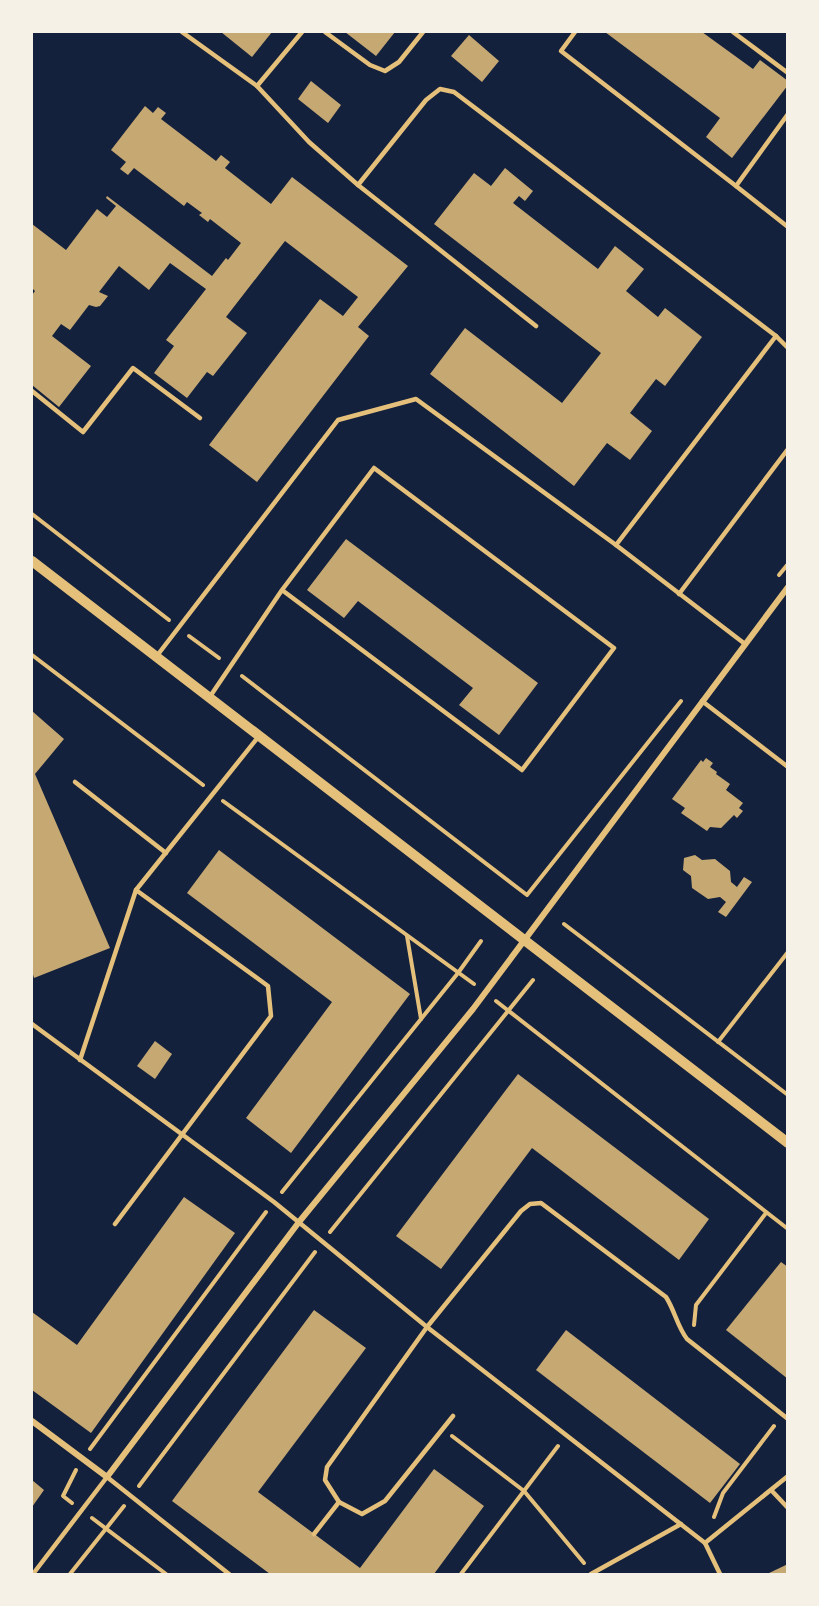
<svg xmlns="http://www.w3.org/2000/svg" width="819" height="1606" viewBox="0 0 819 1606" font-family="'Nunito Sans',sans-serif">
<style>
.building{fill:#c6a872}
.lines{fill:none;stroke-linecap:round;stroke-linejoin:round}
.path{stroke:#e5c07b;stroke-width:4}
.service{stroke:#e5c07b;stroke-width:4.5}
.minor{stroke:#e5c07b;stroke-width:6}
.tertiary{stroke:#e5c07b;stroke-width:10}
</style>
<rect width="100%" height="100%" fill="#14213d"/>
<!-- building -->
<g class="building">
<polygon points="221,32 272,32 252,57"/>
<polygon points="345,32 395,32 376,56"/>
<polygon points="605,32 702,32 753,69 760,60 788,81 788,85 732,158 706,137 720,118"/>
<polygon points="469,35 499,61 482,82 451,56"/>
<polygon points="311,81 341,105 328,123 298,99"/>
<polygon points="145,106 153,113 158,107 166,113 161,119 216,161 221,155 230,162 225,168 271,204 292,177 408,266 358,327 369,336 257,482 209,445 320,299 343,316 358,297 285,241 226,317 247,333 213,376 207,372 187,398 154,373 174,346 166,340 206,289 170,263 149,290 119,266 99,292 108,296 100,306 96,307 89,305 70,330 61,324 52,336 91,366 59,407 32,385 32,295 35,291 32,288 32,224 66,250 97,209 107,217 116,206 106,198 107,196 212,276 226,258 228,260 241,243 210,219 208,222 199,215 202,213 187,202 184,206 134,168 128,175 120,169 126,162 111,150"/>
<polygon points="505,168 533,191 525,201 519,196 513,203 598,269 615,246 644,269 626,291 658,317 665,308 702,337 665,386 656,379 630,413 652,431 630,460 607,443 574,486 430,374 465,328 562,403 601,353 434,224 474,173 491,186"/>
<polygon points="346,539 538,683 499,735 459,705 473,688 358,601 344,618 307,590"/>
<polygon points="32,711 64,739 35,774 110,948 34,978 32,971"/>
<polygon points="706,758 713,763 710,767 717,772 716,774 730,784 726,790 743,803 739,808 743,811 737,818 734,815 721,828 710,827 707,831 681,813 685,808 672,799 701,760 703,762"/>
<polygon points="219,850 410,994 291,1153 246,1118 332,1002 187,893"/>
<polygon points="695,855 702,860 715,859 730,871 731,882 737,887 744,877 752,882 726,917 718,912 726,902 720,897 708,899 692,888 691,876 683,870 684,858"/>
<polygon points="155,1041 172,1054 155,1079 137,1066"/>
<polygon points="518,1074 709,1219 679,1260 532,1148 441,1269 396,1236"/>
<polygon points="184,1197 235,1233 91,1433 32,1390 32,1312 77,1345"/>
<polygon points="781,1262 788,1267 788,1379 726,1330"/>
<polygon points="314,1310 366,1348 258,1492 360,1568 434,1469 484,1506 434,1574 270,1574 172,1501"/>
<polygon points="566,1330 740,1464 710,1503 536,1370"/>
<polygon points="32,1480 44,1490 32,1507"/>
<polygon points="788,1564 788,1574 767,1574"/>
</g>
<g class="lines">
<!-- path -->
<g class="path">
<polyline points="32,514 169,620"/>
<polyline points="779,575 788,564"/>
<polyline points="189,636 219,658"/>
<polyline points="32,655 203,785"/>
<polyline points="242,676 527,895 681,701"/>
<polyline points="223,801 474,984"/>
<polyline points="564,924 788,1095"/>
<polyline points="407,936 421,1019"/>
<polyline points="496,1001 788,1229"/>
<polyline points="718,1042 788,952"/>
<polyline points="282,1192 458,973 481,941"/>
<polyline points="330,1232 533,980"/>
<polyline points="694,1325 696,1305 766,1213"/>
<polyline points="452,1436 524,1491 584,1563"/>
<polyline points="90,1449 266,1212"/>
<polyline points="139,1486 315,1252"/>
<polyline points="72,1503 63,1496 76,1470"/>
<polyline points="714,1517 723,1493 774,1426"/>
<polyline points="92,1518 166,1574"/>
<polyline points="70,1574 124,1506"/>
<polyline points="461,1574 558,1446"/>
</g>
<!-- service -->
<g class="service">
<polyline points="182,32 257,86"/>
<polyline points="302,32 257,86 309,142 358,185 536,326"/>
<polyline points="325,32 370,65 385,71 399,62 423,32"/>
<polyline points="575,32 561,51 736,186"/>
<polyline points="733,32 788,73"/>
<polyline points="788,114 736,186 788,227"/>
<polyline points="358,185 426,100 440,89 454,92 776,336 788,348"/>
<polyline points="32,391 83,432 133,368 200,418"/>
<polyline points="616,545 776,336"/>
<polyline points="679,594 788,449"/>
<polyline points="156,657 338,420 416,399 616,545 745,644"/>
<polyline points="209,698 282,590 522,770 614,648 374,468 282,590"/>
<polyline points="702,701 788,767"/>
<polyline points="75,782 166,853"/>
<polyline points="32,1024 274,1202 427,1327 705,1543 720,1574"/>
<polyline points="80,1060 136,890 259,736"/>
<polyline points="115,1224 271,1016 268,986 136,890"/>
<path d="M453,1416L385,1501L362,1514L339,1502L325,1480L327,1467L427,1327L521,1211L530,1204L541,1203L666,1297C675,1311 677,1326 687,1339L788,1419"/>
<polyline points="772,1491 788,1508"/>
<polyline points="314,1534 339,1502"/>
<polyline points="705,1543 788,1476"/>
<polyline points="33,1574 107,1477 229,1574"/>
<polyline points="591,1574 681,1524"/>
</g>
<!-- minor -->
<polyline class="minor" points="32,1421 107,1477 299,1222 473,1009 788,587"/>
<!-- tertiary -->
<polyline class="tertiary" points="32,561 788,1143"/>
</g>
<!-- border -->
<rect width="819" height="1606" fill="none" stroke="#f6f1e7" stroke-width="66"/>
</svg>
